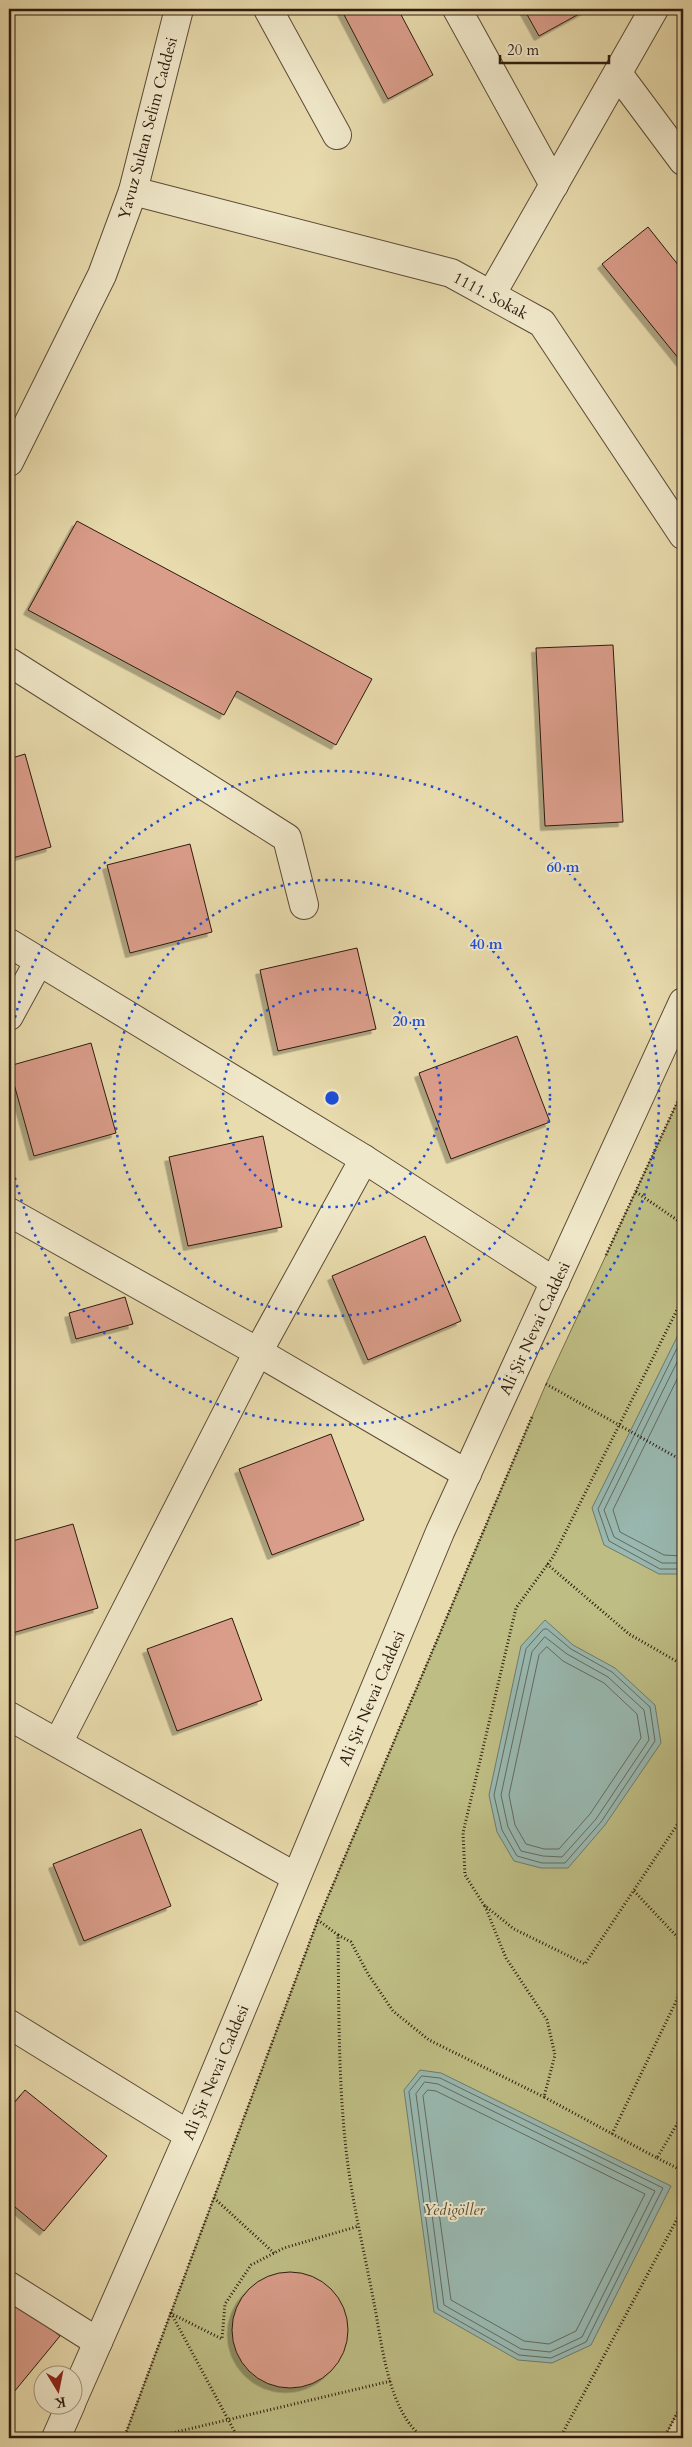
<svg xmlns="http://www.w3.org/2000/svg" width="692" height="2447" viewBox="0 0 692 2447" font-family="Cardo,serif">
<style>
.green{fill:#bebd84;stroke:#766c49}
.water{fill:#99b9b1;stroke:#6e7a70}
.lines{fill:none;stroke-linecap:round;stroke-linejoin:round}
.shore{stroke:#636a60;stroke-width:1}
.building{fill:#da9d8a;stroke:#2d1b0e;filter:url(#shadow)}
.minor-casing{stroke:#5c4b36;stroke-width:30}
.path{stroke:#2d1b0e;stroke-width:3;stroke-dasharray:1 2.5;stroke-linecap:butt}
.minor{stroke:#f0e8ca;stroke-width:28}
.path-bridge{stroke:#2d1b0e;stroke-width:3;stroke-dasharray:1 2.5;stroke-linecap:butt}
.ring{fill:none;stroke:#1d4ed8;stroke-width:2.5;stroke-dasharray:2.5 5}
.labels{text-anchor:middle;stroke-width:4;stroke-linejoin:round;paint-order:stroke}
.street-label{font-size:16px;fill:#2d1b0e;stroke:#f0e8ca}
.park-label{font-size:16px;font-style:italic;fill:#584c31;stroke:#f0e8ca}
.centre{fill:#1d4ed8;stroke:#f0e8ca;stroke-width:2.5}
.ring-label{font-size:15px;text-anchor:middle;font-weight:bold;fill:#1d4ed8;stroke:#f0e8ca;stroke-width:4;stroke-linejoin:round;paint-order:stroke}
</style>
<defs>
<filter id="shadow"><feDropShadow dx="-4.5" dy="4.5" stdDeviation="0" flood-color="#0004"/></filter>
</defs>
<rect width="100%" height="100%" fill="#e8dbad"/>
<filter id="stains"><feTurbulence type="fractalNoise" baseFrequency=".004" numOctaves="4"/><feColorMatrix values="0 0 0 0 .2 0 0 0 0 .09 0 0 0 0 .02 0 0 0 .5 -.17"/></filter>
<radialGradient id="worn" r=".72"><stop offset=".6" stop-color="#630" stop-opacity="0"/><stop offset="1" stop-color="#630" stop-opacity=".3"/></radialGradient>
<!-- green -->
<polygon class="green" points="683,1090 683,2402 664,2438 124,2438 318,1920 546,1384"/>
<!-- water -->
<g class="water">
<polygon points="683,1325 683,1574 659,1574 604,1545 592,1508"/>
<polygon points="545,1620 573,1645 615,1668 655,1705 661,1743 605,1825 568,1868 541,1868 514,1861 497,1832 489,1795 521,1646"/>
<polygon points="420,2070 441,2073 671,2186 591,2345 552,2363 518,2360 434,2312 404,2090"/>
</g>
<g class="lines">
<!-- shore -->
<g class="shore">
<polyline points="683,1336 598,1509 609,1541 660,1569 683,1569"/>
<polyline points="683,1350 604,1510 614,1537 662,1563 683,1563"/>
<polyline points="683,1367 613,1510 620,1532 664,1555 683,1556"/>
<polygon points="544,1629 547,1629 571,1649 612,1672 650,1707 655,1741 601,1822 565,1863 542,1863 517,1856 502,1830 494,1795 526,1649"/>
<polygon points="545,1637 567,1654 608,1677 644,1710 649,1740 596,1819 562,1857 543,1856 521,1851 508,1827 501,1795 532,1652"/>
<polygon points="547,1647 563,1661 604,1683 637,1714 641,1738 590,1814 559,1849 544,1849 526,1844 515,1825 509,1795 539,1655"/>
<polygon points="422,2076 440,2078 663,2188 586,2342 551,2358 519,2355 438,2309 409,2092"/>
<polygon points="425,2082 438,2084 655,2191 582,2337 550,2352 521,2349 444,2305 416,2094"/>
<polygon points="428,2090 436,2091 645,2194 576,2331 549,2344 524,2341 451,2300 423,2096"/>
</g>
</g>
<!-- building -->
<g class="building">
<polygon points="341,9 398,9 433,75 388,99"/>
<polygon points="524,9 588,9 539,36"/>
<polygon points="648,227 683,271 683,364 602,264"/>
<polygon points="77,521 372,679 336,745 237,691 224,715 28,610"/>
<polygon points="613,645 623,822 545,826 536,648"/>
<polygon points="25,754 51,847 9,859 9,759"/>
<polygon points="190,844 212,932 130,953 107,865"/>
<polygon points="357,948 376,1029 278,1051 260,970"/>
<polygon points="517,1036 550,1122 451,1159 419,1073"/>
<polygon points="91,1043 116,1133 34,1156 9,1066"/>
<polygon points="263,1136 282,1227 188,1246 169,1157"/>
<polygon points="425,1236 461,1321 368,1360 332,1276"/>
<polygon points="125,1297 133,1324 76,1339 69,1313"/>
<polygon points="331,1434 364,1520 272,1555 239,1469"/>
<polygon points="73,1524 98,1608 9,1634 9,1542"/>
<polygon points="232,1618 262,1700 177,1731 147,1649"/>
<polygon points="141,1829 171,1906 84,1941 53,1864"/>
<polygon points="25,2090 107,2156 44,2231 9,2202 9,2109"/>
<circle cx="290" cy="2330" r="58"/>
<polygon points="9,2294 60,2336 9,2398"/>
</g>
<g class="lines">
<defs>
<g id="minor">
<polyline points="268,9 337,135"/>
<polyline points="457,9 554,185"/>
<polyline points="619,75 683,161"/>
<polyline points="133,191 451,273 542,323 683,535"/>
<polyline points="491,295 654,9"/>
<polyline points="9,462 102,275 133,191 179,9"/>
<polyline points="9,662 287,838 304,905"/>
<polyline points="9,943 364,1159 555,1282"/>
<polyline points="9,1016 39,961"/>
<polyline points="9,1212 258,1352 467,1474"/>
<polyline points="9,1716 296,1877"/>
<polyline points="58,1743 258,1352 364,1159"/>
<polyline points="9,2024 189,2135"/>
<polyline points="9,2286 98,2342"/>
<polyline points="72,2401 193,2126 440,1532 683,1002"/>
<polyline points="56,2438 71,2404"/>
</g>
</defs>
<!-- minor casing -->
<use href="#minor" class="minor-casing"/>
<!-- path -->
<g class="path">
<polyline points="636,1192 683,1224"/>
<polyline points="606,1255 683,1090"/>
<polyline points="683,1298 553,1557 516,1608 463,1833 465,1875 484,1905 514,1929 585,1964 683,1816"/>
<polyline points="547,1564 629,1634 683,1665"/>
<polyline points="634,1891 683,1943"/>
<polyline points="485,1906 506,1958 547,2020 555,2055 544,2097 657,2158 683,2114"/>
<polyline points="338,1935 351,1942 368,1974 393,2011 429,2040 544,2097"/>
<polyline points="612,2134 683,1987"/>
<polyline points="657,2158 683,2171"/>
<polyline points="214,2198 274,2253"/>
<polyline points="170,2313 222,2339 225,2304 251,2265 284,2248 359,2226"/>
<polyline points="171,2313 238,2438"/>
<polyline points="124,2438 318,1920"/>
<polyline points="151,2438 391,2381"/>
<path d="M424,2438C388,2413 382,2343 374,2303C365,2255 353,2206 347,2158C338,2084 339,2009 338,1935L318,1920L532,1417"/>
<polyline points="560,2438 683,2208"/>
<polyline points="664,2438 683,2402"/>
</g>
<!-- minor -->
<use href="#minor" class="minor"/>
<!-- path-bridge -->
<polyline class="path-bridge" points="546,1384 683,1461"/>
</g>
<!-- distance rings -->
<g class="ring">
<circle cx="332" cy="1098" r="109"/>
<circle cx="332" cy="1098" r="218"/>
<path d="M9 1047A327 327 0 1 1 9 1149"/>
</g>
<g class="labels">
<!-- street labels -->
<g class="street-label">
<text transform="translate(147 128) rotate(-75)" y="6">Yavuz Sultan Selim Caddesi</text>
<text transform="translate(491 295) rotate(28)" y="6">1111. Sokak</text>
<text transform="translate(534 1328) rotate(-65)" y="6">Ali Şir Nevai Caddesi</text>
<text transform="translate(371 1698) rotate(-67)" y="6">Ali Şir Nevai Caddesi</text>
<text transform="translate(215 2072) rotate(-67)" y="6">Ali Şir Nevai Caddesi</text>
</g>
<!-- park labels -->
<g class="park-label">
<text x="454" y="2215">Yedigöller</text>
</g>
</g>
<circle cx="332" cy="1098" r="8" class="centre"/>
<g class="ring-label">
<text x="563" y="872">60 m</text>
<text x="486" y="949">40 m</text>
<text x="409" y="1026">20 m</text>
</g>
<!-- margin -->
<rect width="692" height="2447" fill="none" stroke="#e8dbad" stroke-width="30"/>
<rect x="10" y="10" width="672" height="2427" fill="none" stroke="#2d1b0e" stroke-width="2.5"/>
<rect x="15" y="15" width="662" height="2417" fill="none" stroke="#2d1b0e"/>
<!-- north arrow -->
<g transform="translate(58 2390) rotate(170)"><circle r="24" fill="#f0e8ca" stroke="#a2967f"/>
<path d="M0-4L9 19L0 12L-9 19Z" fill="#8f2418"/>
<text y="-8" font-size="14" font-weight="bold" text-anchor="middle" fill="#2d1b0e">K</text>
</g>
<!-- scale -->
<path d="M500 55v8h109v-8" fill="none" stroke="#2d1b0e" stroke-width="2.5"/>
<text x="507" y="55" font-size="15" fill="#2d1b0e" stroke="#f0e8ca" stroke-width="4" paint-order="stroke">20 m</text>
<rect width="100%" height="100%" filter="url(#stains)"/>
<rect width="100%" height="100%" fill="url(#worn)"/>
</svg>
